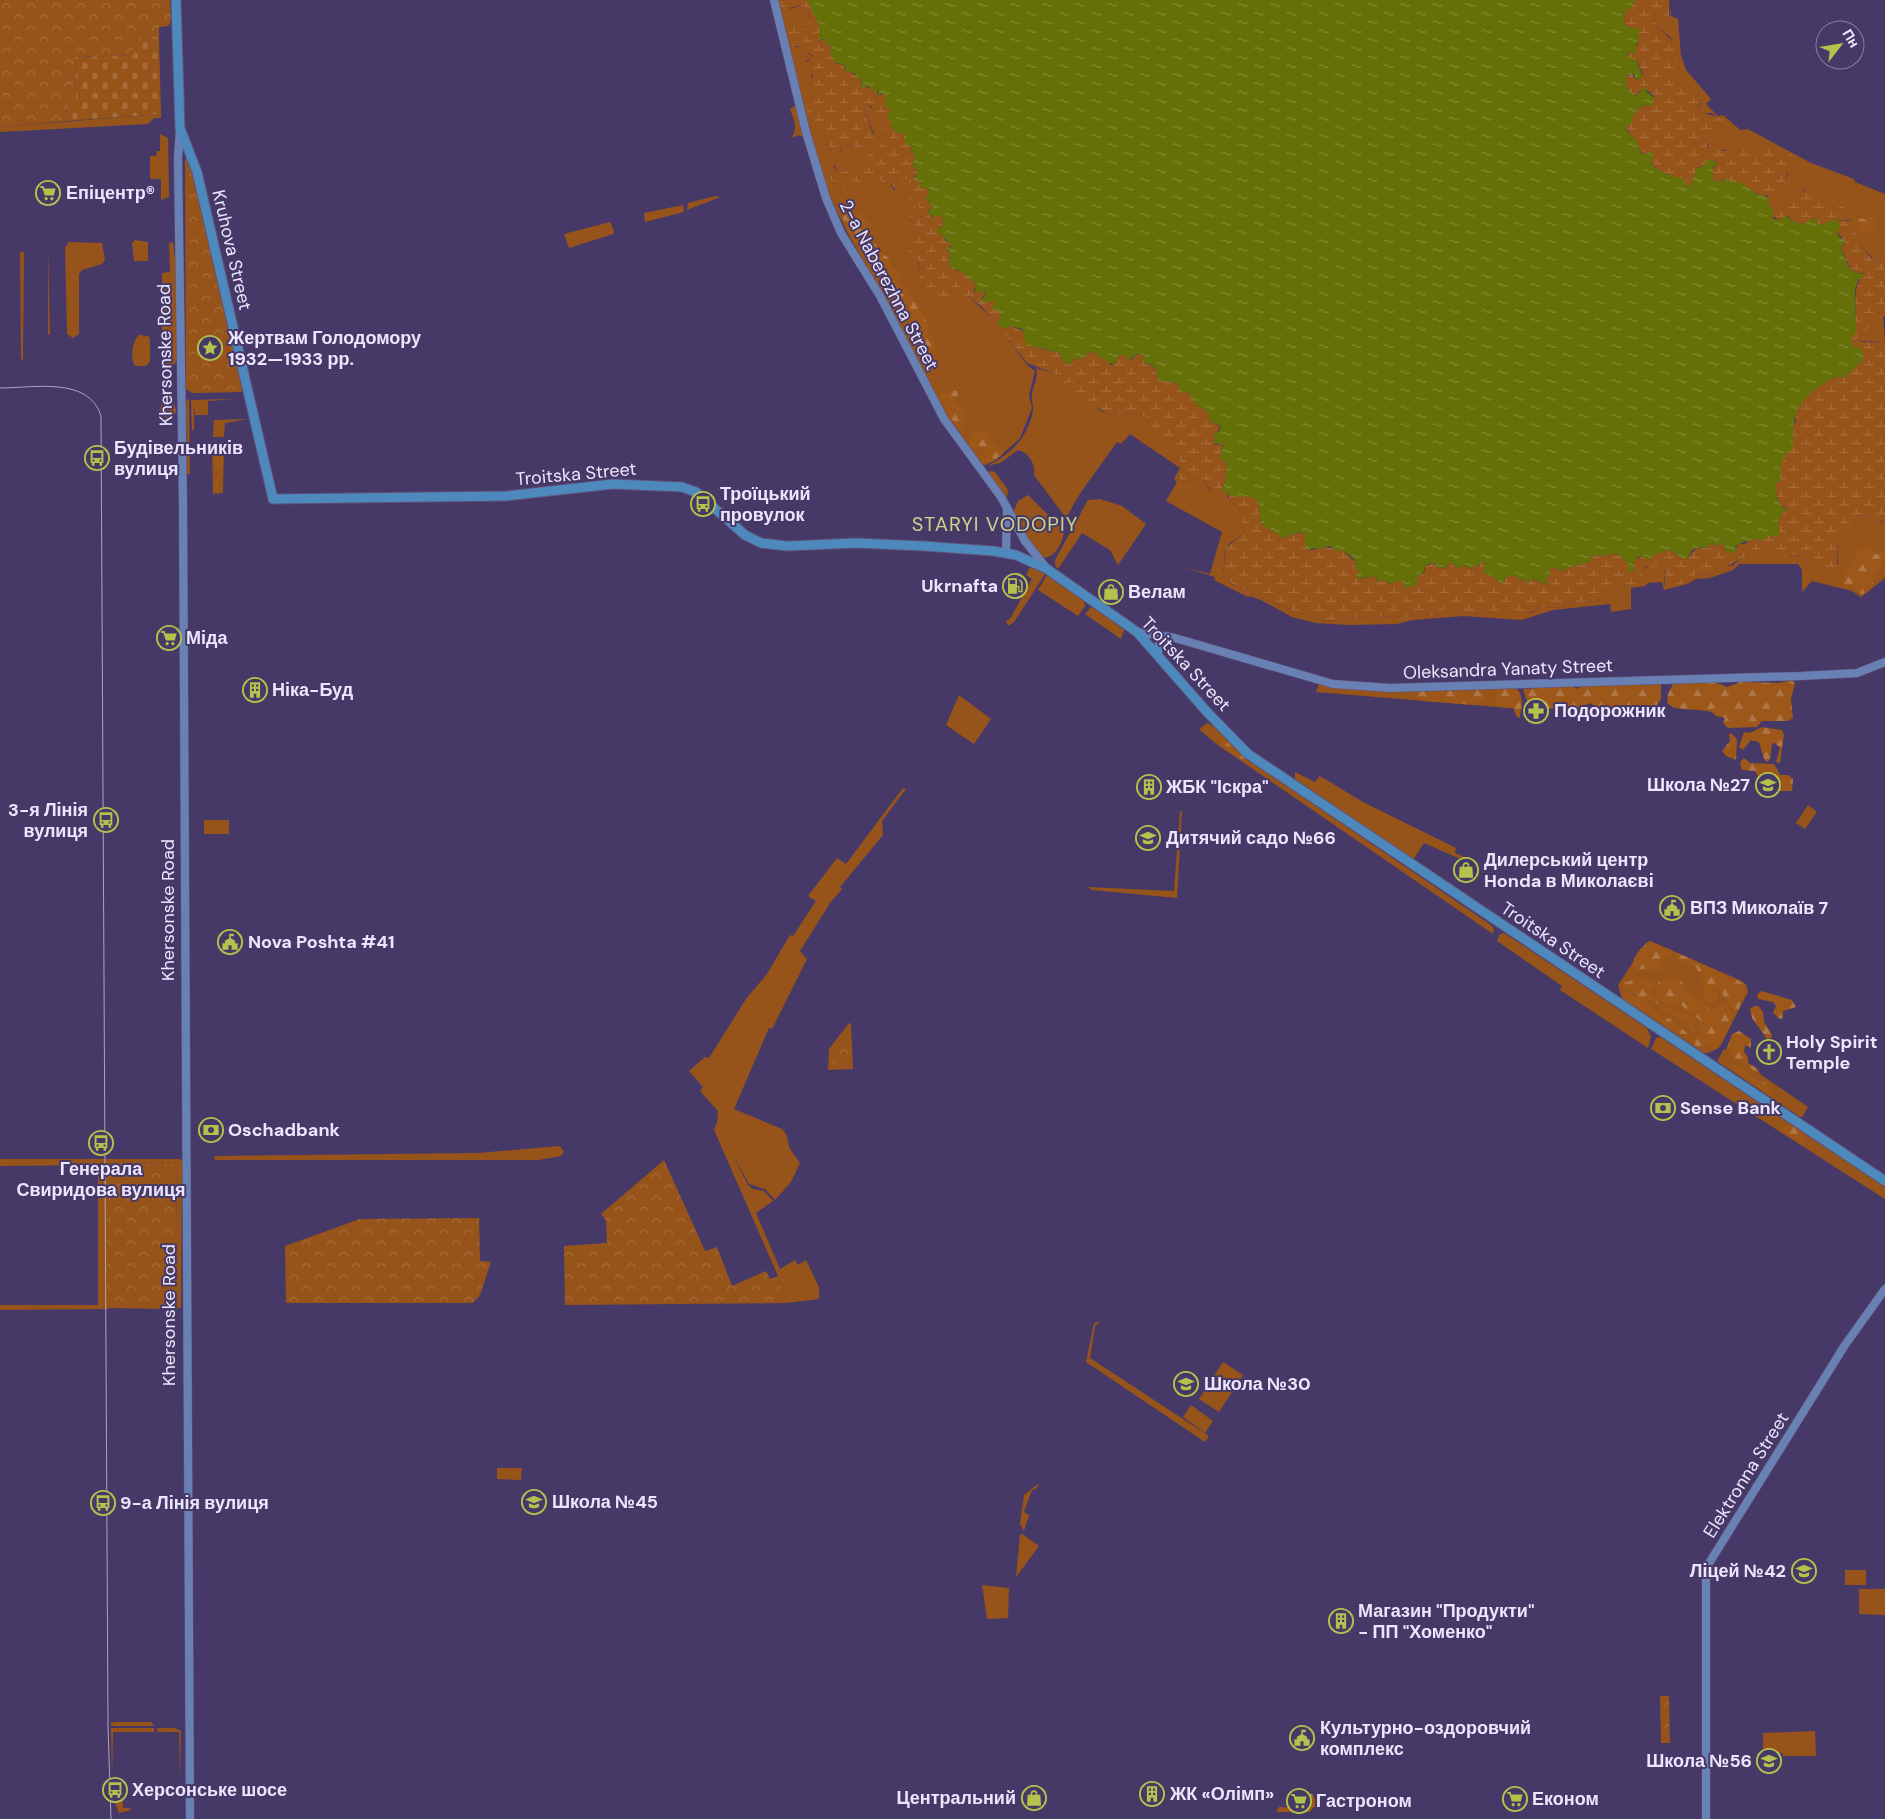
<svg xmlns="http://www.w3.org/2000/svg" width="1885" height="1819" viewBox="0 0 1885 1819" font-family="'DM Sans',sans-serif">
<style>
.grass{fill:#97541a}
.forest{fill:url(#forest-firs)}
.wetland{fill:url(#wetland-marsh)}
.cemetery{fill:url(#cemetery-stones)}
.park{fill:url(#park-crowns)}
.water{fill:url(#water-ripples)}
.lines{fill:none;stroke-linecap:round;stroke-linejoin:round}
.secondary-casing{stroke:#5f5379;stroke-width:9}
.primary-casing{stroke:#5f5379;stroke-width:11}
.secondary{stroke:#6980b4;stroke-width:8}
.primary{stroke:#4e89be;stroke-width:9}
.tram{stroke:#aca3c3;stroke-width:1}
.labels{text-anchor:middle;stroke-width:4;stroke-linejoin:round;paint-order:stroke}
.poi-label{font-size:18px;font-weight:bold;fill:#ebe6fd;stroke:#473967;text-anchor:start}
.street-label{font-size:18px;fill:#ebe6fd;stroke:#473967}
.quarter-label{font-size:20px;letter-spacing:1px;fill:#c9d78a;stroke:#473967}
</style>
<defs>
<pattern id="forest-firs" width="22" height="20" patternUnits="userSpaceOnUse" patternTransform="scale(1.25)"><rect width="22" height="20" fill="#9c5719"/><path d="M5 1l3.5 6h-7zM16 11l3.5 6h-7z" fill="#af7747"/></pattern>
<pattern id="wetland-marsh" width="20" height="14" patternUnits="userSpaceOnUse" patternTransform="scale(1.25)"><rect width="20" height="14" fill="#97541a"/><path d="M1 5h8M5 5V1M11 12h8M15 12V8" fill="none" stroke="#a66d3c"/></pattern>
<pattern id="cemetery-stones" width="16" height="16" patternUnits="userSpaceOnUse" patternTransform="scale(1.25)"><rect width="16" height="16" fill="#97541a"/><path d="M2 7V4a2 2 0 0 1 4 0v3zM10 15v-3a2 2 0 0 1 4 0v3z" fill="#a66d3c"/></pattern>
<pattern id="park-crowns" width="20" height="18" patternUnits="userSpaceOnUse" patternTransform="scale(1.25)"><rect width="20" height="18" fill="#97541a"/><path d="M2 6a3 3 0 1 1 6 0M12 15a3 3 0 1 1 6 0" fill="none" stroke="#a66d3c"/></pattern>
<pattern id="water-ripples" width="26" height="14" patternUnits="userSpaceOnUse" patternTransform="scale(1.25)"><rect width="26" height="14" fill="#657008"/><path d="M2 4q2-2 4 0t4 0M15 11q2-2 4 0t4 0" fill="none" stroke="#838b39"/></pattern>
</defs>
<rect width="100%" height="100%" fill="#473967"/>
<!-- grass -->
<g class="grass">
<path d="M778,0H784L782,1L791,9L801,5L805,11L808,9L810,20L807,27L801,26L794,47H801L813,57L806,61L807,68L813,73L811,76L820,91L810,96V120L820,122L830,151L839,153C844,144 852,144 860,148L870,143L874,134L864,110L866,104C874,107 886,128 890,137L880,151L860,159L861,165L858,167L839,173L834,165L829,178L836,185L845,186L849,181L867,177L890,184L894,190L905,179H908L923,215L921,218L910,201L911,220L918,232L915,235C917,255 917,294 940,300L951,289L959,295L969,297L1004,329V334L1027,365L1035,371L1029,395L1032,408L1020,438L996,460L985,465L980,464L947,418L882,294L847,232L829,195L809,131Z"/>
<path d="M1669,0L1671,16L1678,19L1681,56L1686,70L1711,99L1706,104L1718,116L1723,115L1740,130L1748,129L1811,163L1854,179L1855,182L1885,194V256L1882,263L1878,264L1860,245L1850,220L1839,221L1847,216L1842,205L1820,201L1812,196L1811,189L1806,188L1802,193L1795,194L1781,211L1773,210L1769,205L1767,196L1785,182L1794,155L1765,143L1750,153C1735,143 1723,155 1709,148L1705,139L1723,132L1720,116L1718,117L1712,113H1703L1697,108L1701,104L1702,93C1694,86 1682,88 1676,80L1680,64L1671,38L1659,28L1654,19L1656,13L1660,12L1670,16Z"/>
<path d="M795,106L797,108L805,138L799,135L792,138C798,126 794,120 790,109Z"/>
<polygon points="161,114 161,118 154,118 148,124 0,132 0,127"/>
<polygon points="160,134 168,138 169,197 161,200 161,179 150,179 150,156 156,156 157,151 160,151"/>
<polygon points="715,196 720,197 687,210 688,203"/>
<polygon points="683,205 684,212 645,222 644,213"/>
<polygon points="610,222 614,231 613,234 569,248 564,234"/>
<polygon points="135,240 148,242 148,261 134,261 132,243"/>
<polygon points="69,242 102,243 105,260 102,264 82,270 79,274 79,334 73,338 67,334 65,248"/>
<polygon points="173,242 177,276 177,361 172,366 162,366 162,273 170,272 169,243"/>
<polygon points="48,248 50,334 49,335 48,334"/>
<polygon points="22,251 24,253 23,360 21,359 20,252"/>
<path d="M1883,316L1885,342L1857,341L1856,338C1858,335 1879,318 1883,316Z"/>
<path d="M139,335L148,336L150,338V361L146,366H135C130,359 132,341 139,335Z"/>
<path d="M1036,368L1053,373L1072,382L1080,400L1109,415L1134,413L1145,417C1151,424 1153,433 1159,440C1170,454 1189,455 1178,477L1183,482L1201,478L1211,491L1220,487L1226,492L1229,500L1238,507L1244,533L1229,544L1225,552L1223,576L1234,586L1248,593L1318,620L1337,621L1350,618L1396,616L1405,619L1419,610L1433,617L1448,607L1468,613L1487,614L1510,609L1530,613L1541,608L1561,607L1576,602L1596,601L1614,593L1625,584L1633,586L1637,583H1646L1642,569L1657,563L1664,565V585C1676,586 1687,585 1694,574L1709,576L1725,567L1733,565L1742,558L1757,552L1774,550L1791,557L1797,555L1826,570L1838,564V533L1848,530L1856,521L1854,518C1864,511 1872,519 1881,523L1885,519V578L1861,597L1852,591L1812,581L1802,592V570L1798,564H1739L1733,570L1710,578L1696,579L1687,584L1664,590L1662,582L1648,583L1645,586L1631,588V609L1611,612L1610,604L1553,610L1522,620L1464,616L1413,620L1397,624L1349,625L1316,623L1292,617L1263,601L1250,596L1248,597L1214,580L1215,577L1183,567L1210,574L1222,532L1166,501L1177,482L1174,479L1180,468L1130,434L1121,444L1117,442L1079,495L1066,518L1034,475C1036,464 1029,453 1018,450L1000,463L987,466C1010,455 1029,437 1033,410C1034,405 1031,400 1032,395C1033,385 1039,378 1036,368Z"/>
<polygon points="189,398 190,474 187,474 186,402"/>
<polygon points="237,399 208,401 208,415 195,415 194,402 194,430 192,430 191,400"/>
<circle cx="168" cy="410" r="8"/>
<polygon points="248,419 225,423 224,437 213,437 214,420"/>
<polygon points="212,447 224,447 223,493 213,494"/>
<polygon points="989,471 995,472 1008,490 1007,498 987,474"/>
<path d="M1028,495L1064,531C1063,542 1054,561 1041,557L1033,549L1013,513L1018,501Z"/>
<polygon points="1100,499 1122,506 1146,524 1118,565 1110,550 1082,533 1058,569 1055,565 1055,560 1088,500"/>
<polygon points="1031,566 1045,574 1014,622 1008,626 1006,621 1010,619 1032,579 1026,575"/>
<polygon points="1047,575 1084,601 1085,606 1078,616 1038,590"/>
<polygon points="1094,607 1124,630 1121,639 1085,614 1090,608"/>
<path d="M1319,684L1514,687C1522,691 1522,701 1522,709L1316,692Z"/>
<polygon points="959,695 991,719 974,744 946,725"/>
<polygon points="1207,723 1213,726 1246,757 1285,785 1491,925 1494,929 1493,934 1215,743 1199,729"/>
<polygon points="1295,772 1315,782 1320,776 1363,802 1456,848 1455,853 1477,863 1472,864 1424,843 1413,860 1295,779"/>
<polygon points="903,788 906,789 882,821 883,835 840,887 842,889 830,903 800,951 807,959 772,1029 769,1028 734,1109 782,1129 786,1134 790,1149 800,1163 791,1182 775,1200 765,1189 749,1184 731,1152 748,1185 753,1189 764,1191 773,1201 756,1213 780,1269 795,1260 798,1265 806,1260 819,1287 819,1299 786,1303 778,1276 714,1130 717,1123 718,1111 700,1091 703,1087 689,1071 705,1057 709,1058 746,999 767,974 790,935 793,936 816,901 808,896 837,858 846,864"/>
<polygon points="1808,805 1817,812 1805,829 1796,823"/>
<polygon points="1180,811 1182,811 1177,898 1092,890 1087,887 1174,891"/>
<rect x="204" y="820" width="25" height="14"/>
<polygon points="1504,933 1647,1028 1651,1037 1648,1048 1560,990 1562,986 1497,941 1499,935"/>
<polygon points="1650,941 1742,981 1747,986 1748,992 1720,1047 1708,1053 1704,1053 1622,999 1618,985 1646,943"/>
<polygon points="849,1023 851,1024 853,1069 828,1070 829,1049"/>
<polygon points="1660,1037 1885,1187 1885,1199 1651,1049 1656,1038"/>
<polygon points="1724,1049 1808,1107 1803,1116 1800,1117 1717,1061"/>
<polygon points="559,1146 564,1151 561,1156 539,1160 215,1160 214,1156 478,1153"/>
<polygon points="0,1159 180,1159 182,1162 181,1308 174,1309 178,1306 176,1164 107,1163 107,1308 109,1309 0,1310 0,1305 98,1305 98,1165 0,1166"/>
<polygon points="1100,1322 1095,1326 1090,1358 1209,1436 1205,1442 1086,1362 1094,1323"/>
<polygon points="1223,1362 1243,1375 1219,1412 1199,1399"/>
<polygon points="1191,1405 1213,1421 1205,1433 1183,1417"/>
<polygon points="497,1468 522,1468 521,1480 497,1479"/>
<polygon points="1039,1483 1036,1489 1032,1490 1024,1512 1029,1515 1024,1531 1020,1524 1024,1495"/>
<polygon points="1022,1534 1039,1546 1016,1577 1020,1535"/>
<rect x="1845" y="1570" width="21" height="15"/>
<polygon points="982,1585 1009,1588 1008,1618 987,1619"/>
<polygon points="1859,1589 1885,1589 1885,1615 1859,1614"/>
<polygon points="116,1722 151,1722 154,1726 111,1726 111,1723"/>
<polygon points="111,1728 154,1728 154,1732 113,1732 112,1777"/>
<polygon points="157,1728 174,1728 181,1731 180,1776 179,1732 158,1732"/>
<polygon points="1815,1731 1816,1756 1783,1756 1783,1753 1763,1753 1763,1733"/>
<polygon points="122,1780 123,1808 129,1808 131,1810 119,1813 112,1795 116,1793 116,1788 111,1786 111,1783"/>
</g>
<!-- forest -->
<g class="forest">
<path d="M842,207L850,217L859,213L869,223L867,236L872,244H877L879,251L890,259V263L899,274V282L907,287L929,326L928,333L931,335L937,352C930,349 922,353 915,348L895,304L868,261L866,252C852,245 845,224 840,210Z"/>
<polygon points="1869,217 1872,217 1875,224 1874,228 1867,233 1862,232 1857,220 1862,218 1866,220"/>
<polygon points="951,390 957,391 958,396 954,400 958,406 963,408 964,420 961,428 965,437 951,418 940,395 941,392 946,394"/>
<polygon points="973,431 984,432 991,442 1002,450 1003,454 991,462 983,463 979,455 980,454 985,459 985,451 980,446 972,449 969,444 970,438 974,435"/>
<path d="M215,447L222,449C225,464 222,479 215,491V478L220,475L221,472L214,464Z"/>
<path d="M1872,546L1876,555L1885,549C1885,565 1882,566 1873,578V586L1862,595L1851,584L1846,587L1841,582L1859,550Z"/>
<path d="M1791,680L1795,683L1791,699L1793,718L1788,721H1762L1757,727L1728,728L1723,723L1725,718L1716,716L1712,712C1699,709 1687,710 1674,708L1667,703L1668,694L1674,682L1717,683L1727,687L1741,682L1780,683Z"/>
<path d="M1661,684V699L1655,708L1653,718C1631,717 1608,716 1590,703L1577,709L1529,708L1523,689L1572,686L1577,689L1581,686Z"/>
<polygon points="1498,688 1514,688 1519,692 1521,706 1520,718 1517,717 1513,708 1498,707 1496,702"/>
<polygon points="1473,689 1482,689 1484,697 1482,702 1475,705 1423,701 1420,700 1417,694 1419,691 1461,690 1467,692"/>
<polygon points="1762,727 1782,730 1784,735 1780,763 1776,762 1780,748 1775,743 1772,744 1770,759 1767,762 1764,759 1759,742 1751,740 1743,750 1739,747 1744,732 1750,733"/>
<polygon points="1731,733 1737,739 1736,760 1726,756 1722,751 1730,741 1729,734"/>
<polygon points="1224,738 1236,752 1246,757 1247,761 1242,761 1221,746 1221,740"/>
<polygon points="1744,758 1750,763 1774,764 1780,775 1788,775 1793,779 1792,791 1779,791 1769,779 1759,778 1755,771 1742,770 1740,762"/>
<path d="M1651,942L1672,950V954L1669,958L1662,957L1663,967L1661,971L1645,969L1635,970L1632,966C1634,956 1640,946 1651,942Z"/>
<path d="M1678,953L1745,984V994L1738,1011H1735L1723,996L1722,990L1712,987L1718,993L1719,1000L1708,1003L1703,996C1708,985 1701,978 1696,967C1687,963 1683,965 1676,955Z"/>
<polygon points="1641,977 1652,982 1655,986 1652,989 1641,985 1642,988 1647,988 1654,997 1657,995 1659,998 1658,1004 1643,997 1651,1010 1670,1019 1688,1034 1688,1038 1664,1026 1653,1016 1625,1001 1623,993 1627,992 1636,998 1638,993 1622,985 1622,981 1629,982 1633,978 1637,985"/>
<polygon points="1659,980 1680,980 1691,995 1707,1005 1711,1012 1721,1003 1728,1006 1733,1017 1717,1049 1712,1050 1712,1044 1708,1042 1702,1047 1695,1046 1692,1038 1701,1034 1700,1020 1681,1005 1664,1003 1656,992"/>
<polygon points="1761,991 1792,1000 1796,1007 1783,1011 1783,1018 1780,1019 1773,1013 1776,1006 1773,1002 1758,999 1757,995"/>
<path d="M1665,1005C1674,1014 1689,1010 1695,1022L1694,1028L1697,1032H1693L1686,1023L1661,1009Z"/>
<polygon points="1754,1006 1758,1006 1763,1012 1764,1022 1772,1035 1771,1038 1767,1039 1752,1018 1750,1009"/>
<polygon points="1739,1031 1751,1039 1751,1048 1745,1045 1744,1052 1748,1057 1748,1063 1757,1068 1760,1074 1741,1063 1726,1050 1732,1034"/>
<polygon points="1734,1064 1740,1065 1751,1077 1769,1085 1772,1093 1768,1094 1734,1071 1732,1067"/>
<polygon points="1788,1124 1798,1129 1805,1137 1803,1143 1780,1131 1784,1125"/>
<polygon points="1304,1792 1312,1794 1315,1799 1315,1806 1309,1812 1276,1812 1279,1807 1299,1808 1303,1806"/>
</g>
<!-- wetland -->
<g class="wetland">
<path d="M784,0H808L820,28L819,41L824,39L826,45L832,46L830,50L835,59V64H842L847,71L862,78L860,83L867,88L871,87L877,90V94L881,96L883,92L886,94V103L891,108L887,117L893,120L892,124L897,133L903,132L912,149L909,153H913L915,157L912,165L918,173L913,177L921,182L922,188H928L929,194L925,200H929L928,203L932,204L928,212L932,217L938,215L942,217L944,225L939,228L946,242L952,243V245L947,249L950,256L948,262L955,270L962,271L975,282L974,292L986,290L981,300L995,299L994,309H997L1002,314L997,324L981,306L968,296L963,299L950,289L949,292L953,300L951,304L933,298L925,291L920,278L918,260L909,254L907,245L911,236L918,232L907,212L910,197L913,198L914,205L921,218L923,217L908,180L905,179L897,190L890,184L867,177L859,182L849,181L845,186L840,188L829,178L828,167L831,164L839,173L858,167L861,165L859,158L880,151V145L886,143L890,137L882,126L883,122L875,121L876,115L871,106L866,104L864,110L873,134L874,141L860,148L850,145L844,149L842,148L837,154L831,153L820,123L810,120L804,101L808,95L820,91L811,84L813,73L805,68L804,64L813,57L812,55L798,46L791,47L787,39L792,25L807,27C810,22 811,13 807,9L805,11L801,5L782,10L780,3Z"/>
<path d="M1637,0H1669V18L1660,12L1656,13L1654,19L1659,28L1673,42L1680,64L1676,80C1684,90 1704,83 1703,100L1697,108C1707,118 1720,113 1729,123L1723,132L1705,139L1708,148L1724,151C1734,146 1740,146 1750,153L1765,143L1789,152L1796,157L1798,166L1787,173L1785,182C1777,188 1768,200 1758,194C1753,192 1753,189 1747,189C1742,180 1739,184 1731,183L1726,178L1719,182L1713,179L1712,172L1717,162L1713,161L1698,168L1691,185L1688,186C1685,184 1684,182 1682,180C1674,174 1656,174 1651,161L1654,156L1641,152L1626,127L1637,109L1645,105L1648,106L1655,97L1647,90H1641L1634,96C1627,89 1620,79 1632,74L1636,80L1640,79L1643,73L1636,60L1627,57L1629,52L1633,54L1639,41L1637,33L1641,28H1631L1624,24L1625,13Z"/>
<path d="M1808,183L1813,185L1812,196C1829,203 1819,201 1836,200L1845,208L1847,216L1839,221H1851C1859,238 1862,255 1880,264L1885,256V316C1881,317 1857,336 1856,340C1860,343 1879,342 1885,342V519L1876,525L1868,516L1859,515L1855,518L1856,523L1853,529L1838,533L1837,568L1826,570L1797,555L1787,557L1774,550L1746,556L1709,576L1696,574L1686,583L1665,588L1664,565L1657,563L1654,567L1647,566L1642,569L1646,583H1637L1633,586L1625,584L1614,593L1596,601L1576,602L1561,607L1541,608L1523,615L1516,610L1487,614L1468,613L1448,607L1433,617L1419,610L1405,619L1396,616L1350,618L1337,621L1318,620L1248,593L1236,587L1223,576L1226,548L1244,533L1238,507L1229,500V496C1236,496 1249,495 1256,498L1259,506L1261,524L1279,535V539L1302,532L1306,535L1307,550C1331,548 1337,542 1356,563L1355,568L1360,571L1359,574H1357L1361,579L1374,576L1377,581L1385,580L1389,584L1400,580L1406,588L1410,587L1418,576L1425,572V566L1434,563L1438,568L1443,567L1444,570L1449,563H1453L1456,567L1461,568L1465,565L1470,569L1475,565L1479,567L1482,560L1485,564L1483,572L1497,579L1501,585L1507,576H1516L1519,580L1525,579L1528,583L1533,579L1548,585L1546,579L1551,567L1564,571L1569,567C1576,567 1591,562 1594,555L1606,556L1617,553L1629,565L1627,570H1634L1633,562C1637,556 1660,552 1669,550L1686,560C1693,552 1695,546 1707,548L1711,543L1716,546L1722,543L1727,553L1734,551L1739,544H1745C1749,538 1756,539 1763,540L1768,535L1773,536L1779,534C1777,522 1778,515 1788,509C1776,505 1777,494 1775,484L1781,481C1777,471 1782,452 1793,448L1792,430L1796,421L1795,414L1804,396L1826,381L1838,376L1847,377V374L1863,361L1859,348H1855L1850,338C1863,320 1847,293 1864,273C1848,276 1847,258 1841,248L1845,243L1837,231L1838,221L1835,220L1820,225L1817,224L1818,220L1813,218L1803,224L1792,221L1788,216L1779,220L1772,216L1774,210L1784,208L1786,202L1795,194L1805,191Z"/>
<path d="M1011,326L1023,331L1027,345C1038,347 1048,351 1058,352L1064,361L1070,365L1075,358L1082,359L1090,352L1098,353L1110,361V365H1114L1120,355H1124L1130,360L1138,354L1143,355L1145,364C1158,365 1155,372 1159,381H1167L1178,384L1182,391C1191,392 1192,397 1196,405L1207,411L1211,422L1220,426L1214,440L1215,445L1224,444L1220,450L1222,454L1219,460H1225C1227,472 1227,477 1222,489L1212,491L1201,478L1183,482L1178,477C1189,455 1170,454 1159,440C1153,433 1151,424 1145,417L1134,413L1109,415L1100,409L1089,407L1075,397L1072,382L1064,383L1063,378L1058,375L1027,363L1004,334V329Z"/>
</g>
<!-- cemetery -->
<polygon class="cemetery" points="142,37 159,37 161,114 67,121 66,99 76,98 75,57 133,55 134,44"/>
<!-- park -->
<g class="park">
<polygon points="0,0 170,0 171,21 168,26 159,27 159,37 142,37 141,45 134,45 134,55 75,57 76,99 66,99 67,121 0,127"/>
<polygon points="187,157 189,157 243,387 241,392 192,393 186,389 185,160"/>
<polygon points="844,1035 850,1035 851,1067 836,1068 832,1062 835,1045"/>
<polygon points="664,1160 705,1251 717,1247 732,1286 766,1271 770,1279 778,1276 786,1303 565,1305 564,1246 607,1243 606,1220 601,1214"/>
<polygon points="107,1163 176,1164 178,1306 174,1309 107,1308"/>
<polygon points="479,1218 480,1261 491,1262 480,1295 473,1303 286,1303 285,1246 360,1219"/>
<polygon points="1660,1696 1669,1696 1670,1743 1661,1743"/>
</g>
<!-- water -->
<path class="water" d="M807,0H1637L1625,13L1624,24L1631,28H1641L1638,33L1639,42L1636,45V52L1634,54L1629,52L1627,56L1636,60L1643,76L1642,78L1636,80L1634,74L1628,75C1622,86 1629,89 1635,96L1646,86L1647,92L1655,98L1651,106L1644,105C1638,108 1631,116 1632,123L1626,127L1628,132L1637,141L1641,153L1646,154L1651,151L1654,156L1651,163C1658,173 1672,175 1683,179L1688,186L1691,185L1696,170L1706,164L1707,160H1712L1718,164L1713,167V179L1719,182L1727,178L1735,183L1738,181L1759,195L1766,196L1769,201V205L1774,210L1772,216L1774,219L1780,220L1786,215L1792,221L1803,224L1813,218L1818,220L1817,224L1820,225L1834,219L1838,221L1840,227L1837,232L1840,238L1845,241L1841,248L1848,266L1854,272L1866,275L1858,280L1855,291L1856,333L1850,338L1855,347L1861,348L1864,360C1857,364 1855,371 1847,374L1846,378C1835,374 1830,380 1822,385C1791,406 1794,417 1793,449C1782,452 1778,471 1781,481L1775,484C1777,494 1776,505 1788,510C1776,515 1778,523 1780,534L1773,537L1770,535L1763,540C1754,538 1742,541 1735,547L1737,552L1727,553L1722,543L1716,546L1712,543L1705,549L1701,547L1692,550L1686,560L1669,550L1653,555L1649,560L1640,556L1633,562L1634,570L1630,572L1627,570L1629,565L1617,553L1606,556L1594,555L1591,561L1574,567H1569L1565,571L1551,567L1550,575L1546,579L1548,585L1534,579L1528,583L1524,579L1519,580L1516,576H1507L1501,585L1497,579L1483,572L1485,564L1482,560L1479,567L1475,565L1470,569L1465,565L1461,568L1456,567L1453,563H1449L1444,570L1443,567L1438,568L1435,563L1428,564L1424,568L1425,571L1418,576L1417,585L1406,588L1400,580L1389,584L1385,580L1377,581L1374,576L1358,579L1356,575L1360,571L1354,568L1357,564L1351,556L1341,550L1337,552L1330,546L1321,549L1312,548L1307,551L1304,543L1306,535L1301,532L1279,539V535L1261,524L1259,506L1254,497L1229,496L1222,489C1227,478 1227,471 1225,460H1218L1222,454L1220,450L1224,445L1214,443L1215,439L1213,435L1219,431L1221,426L1211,422L1207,411L1196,405L1188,392L1181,393L1178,384L1167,381L1159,382C1154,370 1160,366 1144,363L1143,355L1137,354L1129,360L1124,355H1120L1114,365L1098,356L1097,353L1090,352L1082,359L1075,358L1070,365L1064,361L1058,352C1048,351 1039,346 1027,346L1022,329L1011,326L1004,329L997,324L1002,314L992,308L995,300L981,303L986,291L975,293V282L970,280L962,271L953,269L948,264L950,256L947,248L951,247L952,243H947L945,238H942L943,235L936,232L944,224L942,217L938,215L934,217L928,213L932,204H928L929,200H925L929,194L928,188H919L921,182L913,179L918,173L912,165L915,156L913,153H909L912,149L905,142L903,132L897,133L890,125L893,120L886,119L891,108H885L886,94L881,93L880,98L877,90L872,91L871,87H860L862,78L855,79L856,74L845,71L846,68L842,64L834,63L835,59L832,58L830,51L832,46L826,45L824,39L818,40L820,28Z"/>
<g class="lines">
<defs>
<g id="secondary">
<polyline points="774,0 806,132 826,198 841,233 880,296 944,419 1001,497 1025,541 1047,569"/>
<polyline points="180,129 178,158 183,503 190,1819"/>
<polyline points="1006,553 1007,511"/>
<polyline points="1137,632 1175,638 1333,684 1390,688 1801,676 1857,673 1885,662"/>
<polyline points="1706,1819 1706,1568 1845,1345 1885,1289"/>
</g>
<g id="primary">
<polyline points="176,0 180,128 197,172 273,499 506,496 613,484 682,487 696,492 745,535 761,543 787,546 856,543 923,546 993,551 1016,555 1047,569 1137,632 1207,712 1248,754 1885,1181"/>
<polyline points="1157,654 1160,642 1167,637"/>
</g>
</defs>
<!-- secondary casing -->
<use href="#secondary" class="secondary-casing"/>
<!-- primary casing -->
<use href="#primary" class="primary-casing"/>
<!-- secondary -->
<use href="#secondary" class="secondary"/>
<!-- primary -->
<use href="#primary" class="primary"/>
<!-- tram -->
<path class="tram" d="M0,388C33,388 89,376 101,416L108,1726L111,1819"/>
</g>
<!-- icons -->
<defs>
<symbol id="supermarket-ring" viewBox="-11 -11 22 22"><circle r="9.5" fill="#473967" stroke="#b2c34c" stroke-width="1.5"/><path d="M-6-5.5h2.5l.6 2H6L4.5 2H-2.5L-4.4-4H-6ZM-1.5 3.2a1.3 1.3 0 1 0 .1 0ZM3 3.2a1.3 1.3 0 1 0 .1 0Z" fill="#b2c34c"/></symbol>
<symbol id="sight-ring" viewBox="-11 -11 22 22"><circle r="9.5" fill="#473967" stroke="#b2c34c" stroke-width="1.5"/><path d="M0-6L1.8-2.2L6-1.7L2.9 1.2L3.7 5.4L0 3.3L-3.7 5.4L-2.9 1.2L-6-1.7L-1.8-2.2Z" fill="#b2c34c"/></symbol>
<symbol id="bus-ring" viewBox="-11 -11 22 22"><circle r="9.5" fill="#473967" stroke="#b2c34c" stroke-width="1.5"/><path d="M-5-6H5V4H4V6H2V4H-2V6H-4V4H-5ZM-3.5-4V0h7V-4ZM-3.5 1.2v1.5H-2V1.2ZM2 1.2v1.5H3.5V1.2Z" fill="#b2c34c"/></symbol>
<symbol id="fuel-ring" viewBox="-11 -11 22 22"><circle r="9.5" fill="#473967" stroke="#b2c34c" stroke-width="1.5"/><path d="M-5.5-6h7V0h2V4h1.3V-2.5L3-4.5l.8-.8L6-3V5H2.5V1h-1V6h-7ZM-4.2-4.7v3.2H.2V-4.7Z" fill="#b2c34c"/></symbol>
<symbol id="shop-ring" viewBox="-11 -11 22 22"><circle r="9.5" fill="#473967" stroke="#b2c34c" stroke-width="1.5"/><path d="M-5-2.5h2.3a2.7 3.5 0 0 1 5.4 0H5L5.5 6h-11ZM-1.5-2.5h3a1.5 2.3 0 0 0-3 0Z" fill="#b2c34c"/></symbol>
<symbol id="building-ring" viewBox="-11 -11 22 22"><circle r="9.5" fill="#473967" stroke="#b2c34c" stroke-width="1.5"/><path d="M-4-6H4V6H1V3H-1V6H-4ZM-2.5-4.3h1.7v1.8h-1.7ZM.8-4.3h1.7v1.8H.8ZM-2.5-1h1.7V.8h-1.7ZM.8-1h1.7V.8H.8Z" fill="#b2c34c"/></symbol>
<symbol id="pharmacy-ring" viewBox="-11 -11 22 22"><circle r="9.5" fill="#473967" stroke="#b2c34c" stroke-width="1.5"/><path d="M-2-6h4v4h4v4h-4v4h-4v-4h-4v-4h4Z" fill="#b2c34c"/></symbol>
<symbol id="school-ring" viewBox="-11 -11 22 22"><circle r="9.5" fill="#473967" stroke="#b2c34c" stroke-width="1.5"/><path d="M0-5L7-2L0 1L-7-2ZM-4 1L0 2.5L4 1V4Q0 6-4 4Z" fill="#b2c34c"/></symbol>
<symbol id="civic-ring" viewBox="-11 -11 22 22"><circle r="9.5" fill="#473967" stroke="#b2c34c" stroke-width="1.5"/><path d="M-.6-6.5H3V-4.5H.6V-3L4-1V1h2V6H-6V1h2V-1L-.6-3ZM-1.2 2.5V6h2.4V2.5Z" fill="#b2c34c"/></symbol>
<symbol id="church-ring" viewBox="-11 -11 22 22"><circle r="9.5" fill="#473967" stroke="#b2c34c" stroke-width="1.5"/><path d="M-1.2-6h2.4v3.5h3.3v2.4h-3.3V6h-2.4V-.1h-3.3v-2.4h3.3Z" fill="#b2c34c"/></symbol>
<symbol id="bank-ring" viewBox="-11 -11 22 22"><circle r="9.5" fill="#473967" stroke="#b2c34c" stroke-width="1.5"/><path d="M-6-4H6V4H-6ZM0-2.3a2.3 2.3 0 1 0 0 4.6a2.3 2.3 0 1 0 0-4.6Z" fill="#b2c34c"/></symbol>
</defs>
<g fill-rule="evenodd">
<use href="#supermarket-ring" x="34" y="179" width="28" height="28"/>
<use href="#sight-ring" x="196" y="334" width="28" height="28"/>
<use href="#bus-ring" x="83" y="444" width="28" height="28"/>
<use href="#bus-ring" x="689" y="490" width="28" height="28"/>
<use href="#fuel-ring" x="1001" y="572" width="28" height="28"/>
<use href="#shop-ring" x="1097" y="578" width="28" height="28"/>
<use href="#supermarket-ring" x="155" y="624" width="28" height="28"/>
<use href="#building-ring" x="241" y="676" width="28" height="28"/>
<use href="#pharmacy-ring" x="1522" y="697" width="28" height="28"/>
<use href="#school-ring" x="1754" y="771" width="28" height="28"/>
<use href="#building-ring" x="1135" y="773" width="28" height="28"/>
<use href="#bus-ring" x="92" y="806" width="28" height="28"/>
<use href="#school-ring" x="1134" y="824" width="28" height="28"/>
<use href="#shop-ring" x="1452" y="856" width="28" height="28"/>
<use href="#civic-ring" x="1658" y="894" width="28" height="28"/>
<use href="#civic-ring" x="216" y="928" width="28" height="28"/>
<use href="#church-ring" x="1755" y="1038" width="28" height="28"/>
<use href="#bank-ring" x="1649" y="1094" width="28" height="28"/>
<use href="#bank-ring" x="197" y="1116" width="28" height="28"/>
<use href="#bus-ring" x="87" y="1129" width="28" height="28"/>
<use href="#school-ring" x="1172" y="1370" width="28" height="28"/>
<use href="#school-ring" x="520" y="1488" width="28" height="28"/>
<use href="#bus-ring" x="89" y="1489" width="28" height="28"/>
<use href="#school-ring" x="1790" y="1557" width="28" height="28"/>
<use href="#building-ring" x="1327" y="1607" width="28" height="28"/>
<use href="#civic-ring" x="1288" y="1724" width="28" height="28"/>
<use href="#school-ring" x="1755" y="1747" width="28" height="28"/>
<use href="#bus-ring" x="101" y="1776" width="28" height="28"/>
<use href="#building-ring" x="1138" y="1780" width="28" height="28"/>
<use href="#shop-ring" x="1020" y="1784" width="28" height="28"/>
<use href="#supermarket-ring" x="1501" y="1785" width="28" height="28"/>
<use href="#supermarket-ring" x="1285" y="1787" width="28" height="28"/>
</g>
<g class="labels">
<!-- poi labels -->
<g class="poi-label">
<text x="66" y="199">Епіцентр®</text>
<text x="228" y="344">Жертвам Голодомору<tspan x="228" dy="21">1932—1933 рр.</tspan></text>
<text x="114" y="454">Будівельників<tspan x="114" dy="21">вулиця</tspan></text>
<text x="720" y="500">Троїцький<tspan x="720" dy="21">провулок</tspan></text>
<text x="998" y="592" text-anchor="end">Ukrnafta</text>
<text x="1128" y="598">Велам</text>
<text x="186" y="644">Міда</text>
<text x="272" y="696">Ніка-Буд</text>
<text x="1554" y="717">Подорожник</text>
<text x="1750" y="791" text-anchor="end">Школа №27</text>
<text x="1166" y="793">ЖБК "Іскра"</text>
<text x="88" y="816" text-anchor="end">3-я Лінія<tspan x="88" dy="21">вулиця</tspan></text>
<text x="1166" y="844">Дитячий садо №66</text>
<text x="1484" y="866">Дилерський центр<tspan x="1484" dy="21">Honda в Миколаєві</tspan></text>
<text x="1690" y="914">ВПЗ Миколаїв 7</text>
<text x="248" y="948">Nova Poshta #41</text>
<text x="1786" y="1048">Holy Spirit<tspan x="1786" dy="21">Temple</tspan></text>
<text x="1680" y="1114">Sense Bank</text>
<text x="228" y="1136">Oschadbank</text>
<text x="101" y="1175" text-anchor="middle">Генерала<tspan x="101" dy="21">Свиридова вулиця</tspan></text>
<text x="1204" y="1390">Школа №30</text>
<text x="552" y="1508">Школа №45</text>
<text x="120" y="1509">9-а Лінія вулиця</text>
<text x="1786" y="1577" text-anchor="end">Ліцей №42</text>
<text x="1358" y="1617">Магазин "Продукти"<tspan x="1358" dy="21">- ПП "Хоменко"</tspan></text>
<text x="1320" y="1734">Культурно-оздоровчий<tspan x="1320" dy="21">комплекс</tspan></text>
<text x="1752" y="1767" text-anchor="end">Школа №56</text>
<text x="132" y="1796">Херсонське шосе</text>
<text x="1170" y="1800">ЖК «Олімп»</text>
<text x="1016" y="1804" text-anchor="end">Центральний</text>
<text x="1532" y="1805">Економ</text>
<text x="1316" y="1807">Гастроном</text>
</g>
<!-- street labels -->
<g class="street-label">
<text transform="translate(232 250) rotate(77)" y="6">Kruhova Street</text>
<text transform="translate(889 285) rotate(62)" y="6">2-a Naberezhna Street</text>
<text transform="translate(165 355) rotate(-91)" y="6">Khersonske Road</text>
<text transform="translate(576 474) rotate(-5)" y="6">Troitska Street</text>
<text transform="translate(1186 664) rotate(47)" y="6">Troitska Street</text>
<text transform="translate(1508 669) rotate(-2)" y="6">Oleksandra Yanaty Street</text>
<text transform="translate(168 910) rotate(-90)" y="6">Khersonske Road</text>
<text transform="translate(1553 940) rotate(34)" y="6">Troitska Street</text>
<text transform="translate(169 1315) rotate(-90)" y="6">Khersonske Road</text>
<text transform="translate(1746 1475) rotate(-58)" y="6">Elektronna Street</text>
</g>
<!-- quarter labels -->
<g class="quarter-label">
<text x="995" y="531">STARYI VODOPIY</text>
</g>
</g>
<!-- north arrow -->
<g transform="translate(1840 45) rotate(59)"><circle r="24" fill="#473967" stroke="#897ea3"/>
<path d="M0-4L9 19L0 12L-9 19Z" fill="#b2c34c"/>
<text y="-8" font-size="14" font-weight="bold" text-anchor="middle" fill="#ebe6fd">Пн</text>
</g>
</svg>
